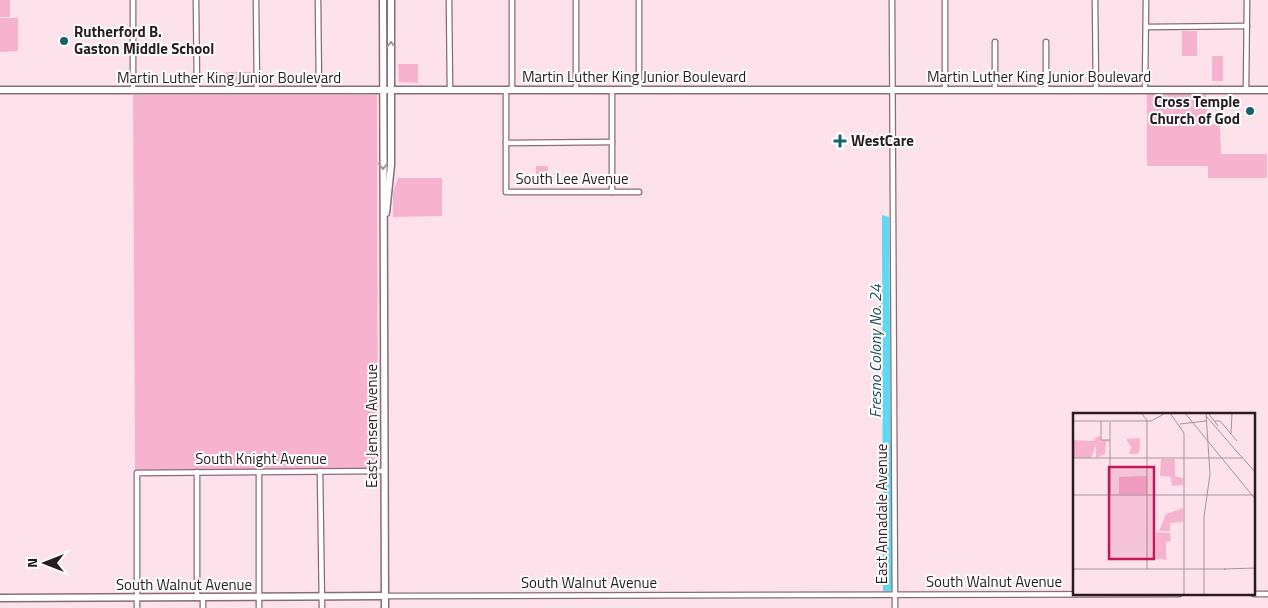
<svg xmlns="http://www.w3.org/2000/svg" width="1268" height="608" viewBox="0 0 1268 608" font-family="'Titillium Web',sans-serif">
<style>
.green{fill:#f7b2ce}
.water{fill:#5ed9f2}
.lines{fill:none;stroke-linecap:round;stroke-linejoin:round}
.street-casing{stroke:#896c78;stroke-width:7}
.secondary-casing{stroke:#896c78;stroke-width:9}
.street{stroke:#fff;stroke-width:4.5}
.secondary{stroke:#fff;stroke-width:6}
.oneway{stroke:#9e999b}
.poi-dot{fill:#17616f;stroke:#fff;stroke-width:2}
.labels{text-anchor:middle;stroke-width:4;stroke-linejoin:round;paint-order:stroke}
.poi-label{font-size:15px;font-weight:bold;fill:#281c21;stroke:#fff;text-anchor:start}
.street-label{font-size:15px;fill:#281c21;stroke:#fff}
.water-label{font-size:16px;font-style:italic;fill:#1b505b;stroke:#fff}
.inset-road{fill:none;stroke:#a8939b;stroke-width:1}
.view{fill:#c2185b;fill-opacity:0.15;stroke:#c2185b;stroke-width:2.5}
.inset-edge{fill:none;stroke:#281c21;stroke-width:2.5}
</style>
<rect width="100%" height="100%" fill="#fde2ec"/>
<!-- green -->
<g class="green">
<rect x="0" y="0" width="10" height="17"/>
<polygon points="0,18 18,18 18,51 0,52"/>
<rect x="1182" y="31" width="15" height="25"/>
<rect x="1212" y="56" width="11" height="25"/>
<polygon points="398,64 418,64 418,83 399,82"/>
<polygon points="226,72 251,72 252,82 226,82"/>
<polygon points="1147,94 1206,94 1208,124 1220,125 1221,154 1267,154 1267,178 1208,178 1208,166 1147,166"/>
<polygon points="133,95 377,95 378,465 374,469 135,470"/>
<rect x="536" y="166" width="12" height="19"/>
<polygon points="398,178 442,178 442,216 393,217 393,192"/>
</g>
<!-- water -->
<polygon class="water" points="882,215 889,217 892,589 890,591 883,591"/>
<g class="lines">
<defs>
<g id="street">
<polyline points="133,0 133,90"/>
<polyline points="196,0 197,90"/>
<polyline points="256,0 257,90"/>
<polyline points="318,0 319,90"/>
<polyline points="449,0 450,90"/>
<polyline points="512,0 512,90"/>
<polyline points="576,0 576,90"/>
<polyline points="639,0 639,90"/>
<polyline points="892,0 895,608"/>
<polyline points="1095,0 1096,89"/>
<polyline points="1146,27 1247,26"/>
<polyline points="945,89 945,0"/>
<polyline points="995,89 995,42"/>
<polyline points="1046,89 1046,42"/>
<polyline points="1145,89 1146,0"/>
<polyline points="506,90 506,192 639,192"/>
<polyline points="612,90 612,192"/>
<polyline points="1246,90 1247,0"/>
<polyline points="506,143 612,142"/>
<polyline points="320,471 322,608"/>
<polyline points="197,472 197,598"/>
<polyline points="259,472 259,608"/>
<polyline points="1254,594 1268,594"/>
<polyline points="385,596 1179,594"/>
<polyline points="203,597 203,608"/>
<polyline points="137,608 137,473 385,471"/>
</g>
<g id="secondary">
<polyline points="383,0 385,608"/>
<polyline points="0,90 1268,90"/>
<polyline points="386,213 391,165 391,0"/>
<polyline points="0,598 385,596"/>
</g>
</defs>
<!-- street casing -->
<use href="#street" class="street-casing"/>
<!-- secondary casing -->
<use href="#secondary" class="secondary-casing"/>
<!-- street -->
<use href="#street" class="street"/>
<!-- secondary -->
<use href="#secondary" class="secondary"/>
</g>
<!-- one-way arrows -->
<defs><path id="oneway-chevron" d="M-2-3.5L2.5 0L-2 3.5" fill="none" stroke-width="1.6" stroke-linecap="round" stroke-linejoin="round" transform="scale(1.25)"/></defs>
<g class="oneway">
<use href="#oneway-chevron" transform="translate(391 45) rotate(-90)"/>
<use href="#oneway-chevron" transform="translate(383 166) rotate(90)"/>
</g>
<!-- markers -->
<g class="poi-dot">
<circle cx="64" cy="41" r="5"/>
<circle cx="1250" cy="111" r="5"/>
<path d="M837.5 133.5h5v5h5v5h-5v5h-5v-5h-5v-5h5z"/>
</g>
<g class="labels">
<!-- poi labels -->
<g class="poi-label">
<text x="74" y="37">Rutherford B.<tspan x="74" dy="17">Gaston Middle School</tspan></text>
<text x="1240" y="107" text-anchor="end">Cross Temple<tspan x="1240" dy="17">Church of God</tspan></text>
<text x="851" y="146">WestCare</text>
</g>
<!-- street labels -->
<g class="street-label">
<text x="634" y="82">Martin Luther King Junior Boulevard</text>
<text x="1039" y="82">Martin Luther King Junior Boulevard</text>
<text x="229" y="83">Martin Luther King Junior Boulevard</text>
<text x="572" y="184">South Lee Avenue</text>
<text transform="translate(372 426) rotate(-90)" y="5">East Jensen Avenue</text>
<text x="261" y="464">South Knight Avenue</text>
<text transform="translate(882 514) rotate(-90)" y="5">East Annadale Avenue</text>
<text x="994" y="587">South Walnut Avenue</text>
<text x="589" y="588">South Walnut Avenue</text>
<text x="184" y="590">South Walnut Avenue</text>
</g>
<!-- water labels -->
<g class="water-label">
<text transform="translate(875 351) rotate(-90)" y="6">Fresno Colony No. 24</text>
</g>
</g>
<!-- overview -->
<g transform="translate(1073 413)">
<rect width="182" height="182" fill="#fde2ec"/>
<path d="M27,23L28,27H37L33,29L32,41L23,45V32L18,45H1V27L22,28L21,25ZM65,25H67V35L65,41H56L58,34L53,26ZM88,46H102V63L110,65V72L99,73L98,64L87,63ZM74,63V81H46V64ZM110,95V109L97,110V118H86L93,101ZM83,119L97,120L98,128L93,129V145L95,146L90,147V151V146H83Z" fill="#f7b2ce"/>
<path class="inset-road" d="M68,0L74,7V156M97,0L111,20V156M112,0L183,87M135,0L145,13M133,3L166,41M0,8H78L91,1M28,8V27H37M142,8H147L164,28M37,9V82M107,11L133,8M158,21L159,0M166,41L183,60M0,45H169M0,82H74M74,82H181M0,156H153M111,156V182M151,156L183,155M131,182V104L137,61L133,0"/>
<path class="view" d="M36,54H81V146H36Z"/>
<rect width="182" height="182" class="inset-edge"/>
</g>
<!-- north arrow -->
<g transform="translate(45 563) rotate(270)" stroke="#ffffff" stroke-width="4" paint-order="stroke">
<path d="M0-4L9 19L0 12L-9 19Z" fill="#281c21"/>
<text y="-8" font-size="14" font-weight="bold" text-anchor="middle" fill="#281c21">N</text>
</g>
</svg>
